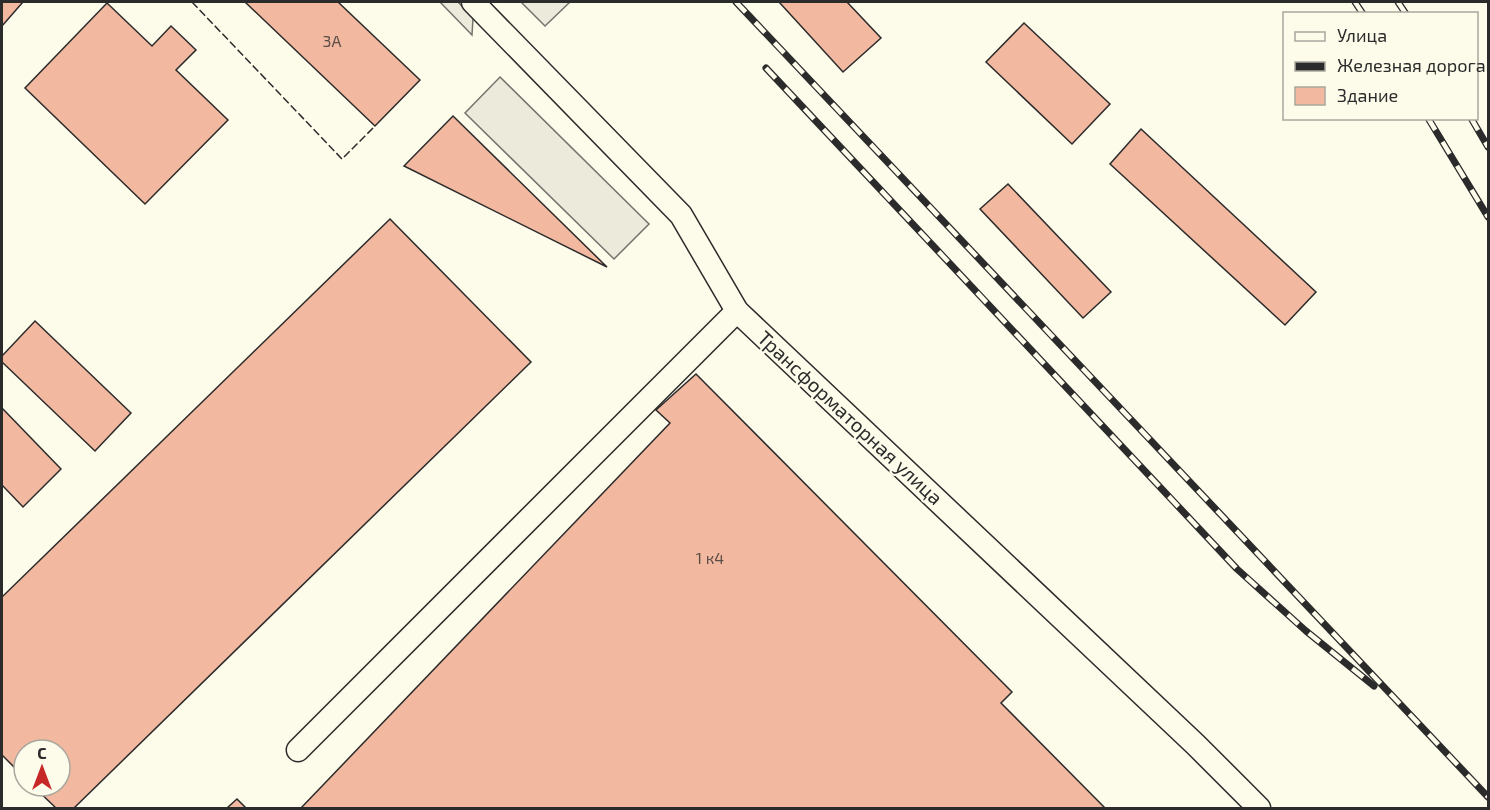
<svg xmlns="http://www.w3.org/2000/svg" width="1490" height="810" viewBox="0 0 1490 810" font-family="'Exo 2',sans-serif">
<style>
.green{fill:#ecebdb;stroke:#74746e;stroke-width:1.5}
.parking{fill:#eceadb;stroke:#74746e;stroke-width:1.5}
.building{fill:#f2b8a0;stroke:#2b2b2b;stroke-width:1.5}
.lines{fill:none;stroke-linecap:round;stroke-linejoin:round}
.minor-casing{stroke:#2b2b2b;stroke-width:25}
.minor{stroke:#fdfbea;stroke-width:22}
.rail-casing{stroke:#2b2b2b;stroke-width:7}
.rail{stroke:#fdfbea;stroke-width:4.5;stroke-dasharray:14;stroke-linecap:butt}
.fence{stroke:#2b2b2b;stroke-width:1.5;stroke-dasharray:8 3;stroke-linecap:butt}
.labels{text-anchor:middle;stroke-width:4.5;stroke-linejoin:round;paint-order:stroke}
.number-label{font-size:16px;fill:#5d4e48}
.street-label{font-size:20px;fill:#2b2b2b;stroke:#fdfbea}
</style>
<rect width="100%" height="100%" fill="#fdfbea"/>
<!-- green -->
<polygon class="green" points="440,2 458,2 473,18 472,35"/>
<!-- parking -->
<g class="parking">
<polygon points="521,2 570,2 545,26"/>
<polygon points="500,77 649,224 614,259 465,113"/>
</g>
<!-- building -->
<g class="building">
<polygon points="2,2 23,2 2,26"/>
<polygon points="245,2 338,2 420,80 375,126"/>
<polygon points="779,2 847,2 881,38 843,72"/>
<polygon points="107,3 152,46 171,26 196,50 176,70 228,120 145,204 25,88"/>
<polygon points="1024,23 1110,104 1072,144 986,62"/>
<polygon points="453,116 607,267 404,166"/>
<polygon points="1141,129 1316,292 1285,325 1110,164"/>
<polygon points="1008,184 1111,292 1083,318 980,209"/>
<polygon points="390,219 531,362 74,808 56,808 33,786 60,786 60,750 24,750 24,777 2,755 2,597"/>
<polygon points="35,321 131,413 95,451 2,362 2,356"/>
<polygon points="696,374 1012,692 1001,703 1105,808 301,808 670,423 656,410"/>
<polygon points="2,408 61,469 23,507 2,485"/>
<polygon points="237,799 246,808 227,808"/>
</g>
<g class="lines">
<defs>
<g id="minor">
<polyline points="473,2 681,215 737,311 1196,745 1259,808"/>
<polyline points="298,750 737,311"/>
</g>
</defs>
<!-- minor casing -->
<use href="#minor" class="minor-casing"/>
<!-- minor -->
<use href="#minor" class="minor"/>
<defs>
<g id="rail">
<polyline points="736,2 1488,797"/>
<polyline points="1355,2 1363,14"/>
<polyline points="1398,2 1406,14"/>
<polyline points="766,68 1237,569 1306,631 1374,686"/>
<polyline points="1428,118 1488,217"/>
<polyline points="1471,118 1488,147"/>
</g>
</defs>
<!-- rail casing -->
<use href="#rail" class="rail-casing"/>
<!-- rail -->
<use href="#rail" class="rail"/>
<!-- fence -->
<polyline class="fence" points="192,2 342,159 375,126"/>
</g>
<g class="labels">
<!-- number labels -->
<g class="number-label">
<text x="332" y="47">3А</text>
<text x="710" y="564">1 к4</text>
</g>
<!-- street labels -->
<g class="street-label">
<text transform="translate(850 418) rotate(43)" y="7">Трансформаторная улица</text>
</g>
</g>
<!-- border -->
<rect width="1490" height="810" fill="none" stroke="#2b2b2b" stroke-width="6"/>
<!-- legend -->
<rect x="1283" y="12" width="195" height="108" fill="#fdfbea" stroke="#a9a89e" stroke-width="1.5"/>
<rect x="1295" y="32" width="30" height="9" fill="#fdfbea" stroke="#a9a89e" stroke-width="1.5"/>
<text x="1337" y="42" font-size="18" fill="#2b2b2b">Улица</text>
<rect x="1295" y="62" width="30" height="9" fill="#2b2b2b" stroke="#a9a89e" stroke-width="1.5"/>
<text x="1337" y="72" font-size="18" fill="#2b2b2b">Железная дорога</text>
<rect x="1295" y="87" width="30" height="18" fill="#f2b8a0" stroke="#a9a89e" stroke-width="1.5"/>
<text x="1337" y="102" font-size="18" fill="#2b2b2b">Здание</text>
<!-- north arrow -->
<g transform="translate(42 768)"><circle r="28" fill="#fdfbea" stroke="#a9a89e" stroke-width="1.5"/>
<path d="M0-4.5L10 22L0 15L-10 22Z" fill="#c62828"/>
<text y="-9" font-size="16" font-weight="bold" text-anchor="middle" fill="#2b2b2b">С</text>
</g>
</svg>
